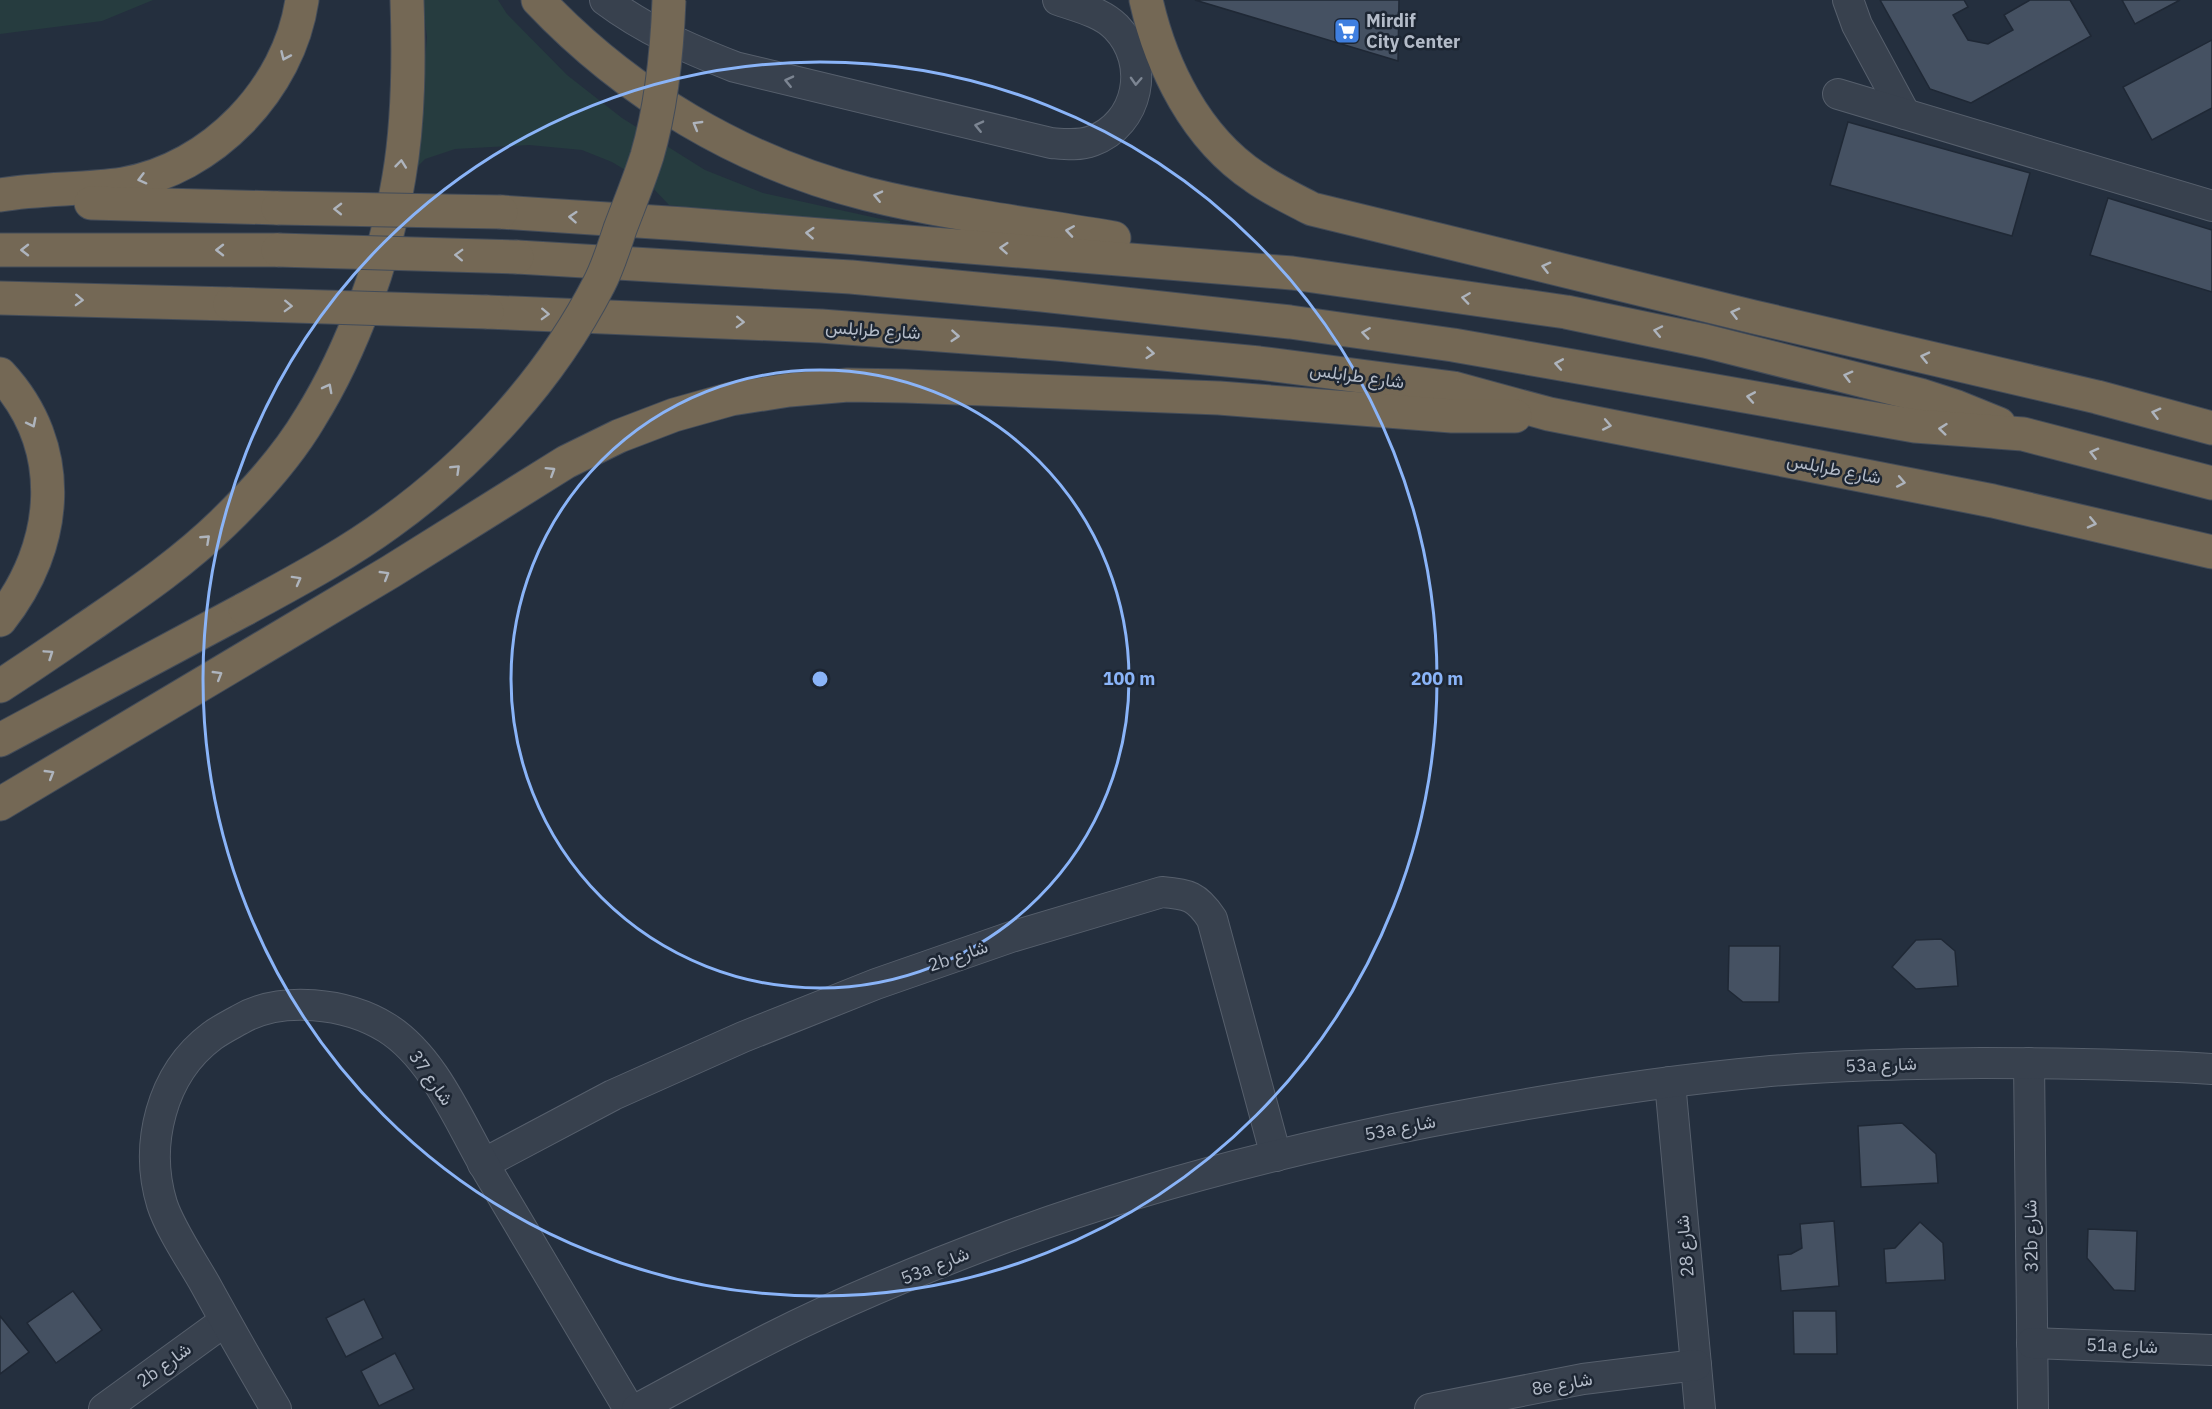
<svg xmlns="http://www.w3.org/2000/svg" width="2212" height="1409" viewBox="0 0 2212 1409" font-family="'IBM Plex Sans',Vazirmatn,sans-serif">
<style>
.green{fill:#263c3f}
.building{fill:#455162;stroke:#1f2835;stroke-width:1.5}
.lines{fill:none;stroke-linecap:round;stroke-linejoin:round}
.minor-casing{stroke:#565f6c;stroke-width:32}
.highway-casing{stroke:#434c59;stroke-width:35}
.minor{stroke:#38414e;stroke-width:30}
.highway{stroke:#746855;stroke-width:33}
.highway-bridge-casing{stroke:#434c59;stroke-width:35;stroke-linecap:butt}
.highway-bridge{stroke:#746855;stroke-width:33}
.oneway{stroke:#aeb4bd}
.oneway2{stroke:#7c8592}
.ring{fill:none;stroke:#8ab4f8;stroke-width:3}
.labels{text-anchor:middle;stroke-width:5;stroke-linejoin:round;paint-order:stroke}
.poi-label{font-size:18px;font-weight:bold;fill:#b4bcc9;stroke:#1d2633;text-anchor:start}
.street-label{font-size:18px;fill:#b4bcc9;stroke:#1d2633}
.centre{fill:#8ab4f8;stroke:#1d2633;stroke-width:3}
.ring-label{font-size:18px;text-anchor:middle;font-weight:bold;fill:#8ab4f8;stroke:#1d2633;stroke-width:5;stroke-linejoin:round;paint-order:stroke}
</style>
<rect width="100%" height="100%" fill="#242f3e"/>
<!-- green -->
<g class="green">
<polygon points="0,0 153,0 102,21 0,34"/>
<polygon points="422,0 498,0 507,14 567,75 622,118 705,170 763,193 890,221 890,233 669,205 650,185 612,162 582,150 529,145 455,149 425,159 405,179 420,114 427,37"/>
</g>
<!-- building -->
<g class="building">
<polygon points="1195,0 1399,0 1398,61"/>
<polygon points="1880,0 1964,0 1968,7 1953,15 1968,40 1988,44 2013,30 2004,15 2030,0 2070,0 2091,36 1971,103 1930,89"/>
<polygon points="2122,0 2180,0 2135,24"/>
<polygon points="2212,40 2212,108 2152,140 2123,87"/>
<polygon points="1848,122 2030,173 2012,236 1830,185"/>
<polygon points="2108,198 2212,230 2212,292 2090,255"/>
<polygon points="1941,939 1955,951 1958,986 1916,989 1892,967 1916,940"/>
<polygon points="1729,946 1780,946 1779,1002 1743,1002 1728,990"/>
<polygon points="1902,1123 1936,1154 1938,1183 1861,1187 1858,1126"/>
<polygon points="1834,1221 1839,1286 1781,1291 1778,1255 1791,1254 1802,1248 1800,1224"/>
<polygon points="1920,1222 1943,1243 1945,1280 1886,1283 1884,1249 1895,1248"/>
<polygon points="2088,1229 2137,1231 2135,1291 2114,1290 2087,1258"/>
<polygon points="73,1291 102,1330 56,1363 27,1323"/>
<polygon points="364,1299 383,1338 346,1357 326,1318"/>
<polygon points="1793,1311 1836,1311 1837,1354 1794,1354"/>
<polygon points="0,1316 29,1352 0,1374"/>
<polygon points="395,1353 414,1389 379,1406 361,1371"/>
</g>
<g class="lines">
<defs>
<g id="minor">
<path d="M605,0C645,30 689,49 735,67L1051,143C1064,144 1079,146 1092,141C1139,124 1151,63 1116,27C1101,12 1078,7 1058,0"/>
<polyline points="1848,0 1857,25 1905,114"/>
<polyline points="1838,94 2212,206"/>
<polyline points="2029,1063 2033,1409"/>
<polyline points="1670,1082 1700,1409"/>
<path d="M483,1164L613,1095L743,1037L876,984L1011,937L1162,892C1188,894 1197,896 1212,919L1276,1156"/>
<polyline points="2032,1343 2212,1350"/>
<polyline points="104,1409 225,1321"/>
<path d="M276,1409C252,1368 228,1326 205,1284C192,1261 170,1229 162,1204C144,1145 161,1074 212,1036C220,1030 230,1025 239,1020C281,995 347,1003 387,1028C436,1059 461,1127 490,1175C536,1253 582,1331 629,1409"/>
<path d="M637,1409C676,1388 714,1367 753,1347C833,1305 923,1268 1009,1236C1145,1186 1286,1150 1428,1122C1538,1101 1649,1082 1761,1072C1834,1065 1909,1064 1982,1063C2059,1063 2136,1064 2212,1069"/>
<polyline points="1430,1409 1583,1379 1696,1365"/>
</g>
<g id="highway">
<path d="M538,0C627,94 741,162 867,194C948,214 1032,224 1114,238"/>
<path d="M1146,0C1161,67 1196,138 1255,177C1273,190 1293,199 1312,209L1754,317L2097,397L2212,428"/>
<path d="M0,195C40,188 82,190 123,184C212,169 289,89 302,0"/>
<polyline points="91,203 278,208"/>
<polyline points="501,212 684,224 1292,273 1566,312 1705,341 1920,395 1957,407 1999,424"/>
<polyline points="0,250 278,250"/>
<polyline points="517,257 851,277 1042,295 1290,322 1453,345 1915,426 2023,434 2212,483"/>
<polyline points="0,298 230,304"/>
<polyline points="487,312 821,326 1057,344 1259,363 1453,388 1549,414 1993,501 2212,552"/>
<path d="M0,374C68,447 59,546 0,620"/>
<path d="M0,686C33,665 66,642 98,620C142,590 185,560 223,523C256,491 287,457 310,418C353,349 386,257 399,177C409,119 409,58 407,0"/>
<polyline points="0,740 245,609"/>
<polyline points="0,804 390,572 566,462 619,436 674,415 731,399 789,390 848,385 905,386 1219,398 1452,416 1515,416"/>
</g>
</defs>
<!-- minor casing -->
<use href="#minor" class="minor-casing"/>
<!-- highway casing -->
<use href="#highway" class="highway-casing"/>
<!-- minor -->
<use href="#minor" class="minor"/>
<!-- highway -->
<use href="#highway" class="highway"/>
<defs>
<g id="highway-bridge">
<polyline points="278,208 501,212"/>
<polyline points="278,250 517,257"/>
<polyline points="230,304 487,312"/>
<path d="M245,609C294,582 344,556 389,523C475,461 551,378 599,284C608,267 614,247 620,229C629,205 639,181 647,156C662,105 667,53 669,0"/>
</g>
</defs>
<!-- highway-bridge casing -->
<use href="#highway-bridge" class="highway-bridge-casing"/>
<!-- highway-bridge -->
<use href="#highway-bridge" class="highway-bridge"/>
</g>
<!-- one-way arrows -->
<defs><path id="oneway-chevron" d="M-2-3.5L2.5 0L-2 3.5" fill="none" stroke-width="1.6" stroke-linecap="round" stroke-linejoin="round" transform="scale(1.5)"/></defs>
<g class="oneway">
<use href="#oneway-chevron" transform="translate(285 56) rotate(114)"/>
<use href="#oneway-chevron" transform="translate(697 125) rotate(-150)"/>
<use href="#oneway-chevron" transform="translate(401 164) rotate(-84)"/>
<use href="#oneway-chevron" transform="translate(142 179) rotate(165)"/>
<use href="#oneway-chevron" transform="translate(878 196) rotate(-167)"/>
<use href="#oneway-chevron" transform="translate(338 209) rotate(-179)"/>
<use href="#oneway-chevron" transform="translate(573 217) rotate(-176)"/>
<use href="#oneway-chevron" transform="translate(1070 231) rotate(-171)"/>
<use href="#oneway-chevron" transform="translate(810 233) rotate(-176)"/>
<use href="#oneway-chevron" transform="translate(1004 248) rotate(-176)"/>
<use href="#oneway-chevron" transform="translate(25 250) rotate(-180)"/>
<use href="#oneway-chevron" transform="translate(220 250) rotate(-180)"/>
<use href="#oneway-chevron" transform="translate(459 255) rotate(-178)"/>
<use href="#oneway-chevron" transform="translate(1546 267) rotate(-166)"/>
<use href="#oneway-chevron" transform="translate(1466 298) rotate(-172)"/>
<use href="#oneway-chevron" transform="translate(79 300) rotate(2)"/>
<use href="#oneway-chevron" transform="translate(288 306) rotate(2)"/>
<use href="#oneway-chevron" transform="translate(1735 313) rotate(-166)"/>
<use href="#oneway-chevron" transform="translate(545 314) rotate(2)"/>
<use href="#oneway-chevron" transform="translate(740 322) rotate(2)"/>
<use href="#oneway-chevron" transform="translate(1658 331) rotate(-168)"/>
<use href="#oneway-chevron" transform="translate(1366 333) rotate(-172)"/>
<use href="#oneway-chevron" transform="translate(955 336) rotate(4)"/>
<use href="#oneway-chevron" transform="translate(1150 353) rotate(5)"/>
<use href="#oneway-chevron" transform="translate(1925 357) rotate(-167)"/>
<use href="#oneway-chevron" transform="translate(1559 364) rotate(-170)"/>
<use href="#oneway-chevron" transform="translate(1848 376) rotate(-165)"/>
<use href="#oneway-chevron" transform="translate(328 388) rotate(-62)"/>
<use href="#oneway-chevron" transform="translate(1751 397) rotate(-170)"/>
<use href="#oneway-chevron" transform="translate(2156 413) rotate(-165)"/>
<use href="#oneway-chevron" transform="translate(32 423) rotate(63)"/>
<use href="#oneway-chevron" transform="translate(1607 425) rotate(11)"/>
<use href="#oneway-chevron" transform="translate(1943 429) rotate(-174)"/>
<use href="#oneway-chevron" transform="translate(2094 453) rotate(-166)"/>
<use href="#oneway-chevron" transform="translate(456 469) rotate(-44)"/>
<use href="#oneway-chevron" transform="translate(551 471) rotate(-32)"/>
<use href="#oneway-chevron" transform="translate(1901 482) rotate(11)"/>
<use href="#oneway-chevron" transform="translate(2092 523) rotate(13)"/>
<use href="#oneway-chevron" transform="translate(206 539) rotate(-43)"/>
<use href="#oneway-chevron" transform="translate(385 575) rotate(-31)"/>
<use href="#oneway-chevron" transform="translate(297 580) rotate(-29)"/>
<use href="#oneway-chevron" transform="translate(49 654) rotate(-34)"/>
<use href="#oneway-chevron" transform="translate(218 675) rotate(-31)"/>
<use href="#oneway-chevron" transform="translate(50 774) rotate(-31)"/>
</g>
<g class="oneway2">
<use href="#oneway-chevron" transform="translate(789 81) rotate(-167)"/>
<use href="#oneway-chevron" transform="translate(1136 81) rotate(93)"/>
<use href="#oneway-chevron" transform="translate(979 126) rotate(-167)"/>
</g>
<!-- distance rings -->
<g class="ring">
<circle cx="820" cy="679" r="309"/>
<circle cx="820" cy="679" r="617"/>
</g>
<!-- icons -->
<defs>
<symbol id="supermarket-square" viewBox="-11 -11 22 22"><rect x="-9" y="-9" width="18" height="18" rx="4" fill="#3f7fe0" stroke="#1d2633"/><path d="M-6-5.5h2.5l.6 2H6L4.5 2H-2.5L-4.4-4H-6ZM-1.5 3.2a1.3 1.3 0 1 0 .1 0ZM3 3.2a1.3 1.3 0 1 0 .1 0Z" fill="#fff"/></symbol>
</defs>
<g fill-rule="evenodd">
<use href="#supermarket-square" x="1332" y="16" width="30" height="30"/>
</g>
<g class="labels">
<!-- poi labels -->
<g class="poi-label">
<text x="1366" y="27">Mirdif<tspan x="1366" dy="21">City Center</tspan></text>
</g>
<!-- street labels -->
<g class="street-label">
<text transform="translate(873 330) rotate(4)" y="6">شارع طرابلس</text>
<text transform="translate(1357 376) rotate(8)" y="6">شارع طرابلس</text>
<text transform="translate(1834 469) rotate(11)" y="6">شارع طرابلس</text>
<text transform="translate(958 956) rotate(-19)" y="6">2b شارع</text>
<text transform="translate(1881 1065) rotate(-2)" y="6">53a شارع</text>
<text transform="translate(431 1078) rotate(55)" y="6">شارع 37</text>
<text transform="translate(1400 1128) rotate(-11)" y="6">53a شارع</text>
<text transform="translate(2031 1236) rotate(-91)" y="6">32b شارع</text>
<text transform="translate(1685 1246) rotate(-95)" y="6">شارع 28</text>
<text transform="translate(935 1266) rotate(-22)" y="6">53a شارع</text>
<text transform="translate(2122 1346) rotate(2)" y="6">51a شارع</text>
<text transform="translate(164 1365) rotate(-36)" y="6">2b شارع</text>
<text transform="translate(1562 1384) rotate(-10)" y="6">8e شارع</text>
</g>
</g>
<circle cx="820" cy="679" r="9" class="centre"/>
<g class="ring-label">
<text x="1129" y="685">100 m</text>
<text x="1437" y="685">200 m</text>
</g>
</svg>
